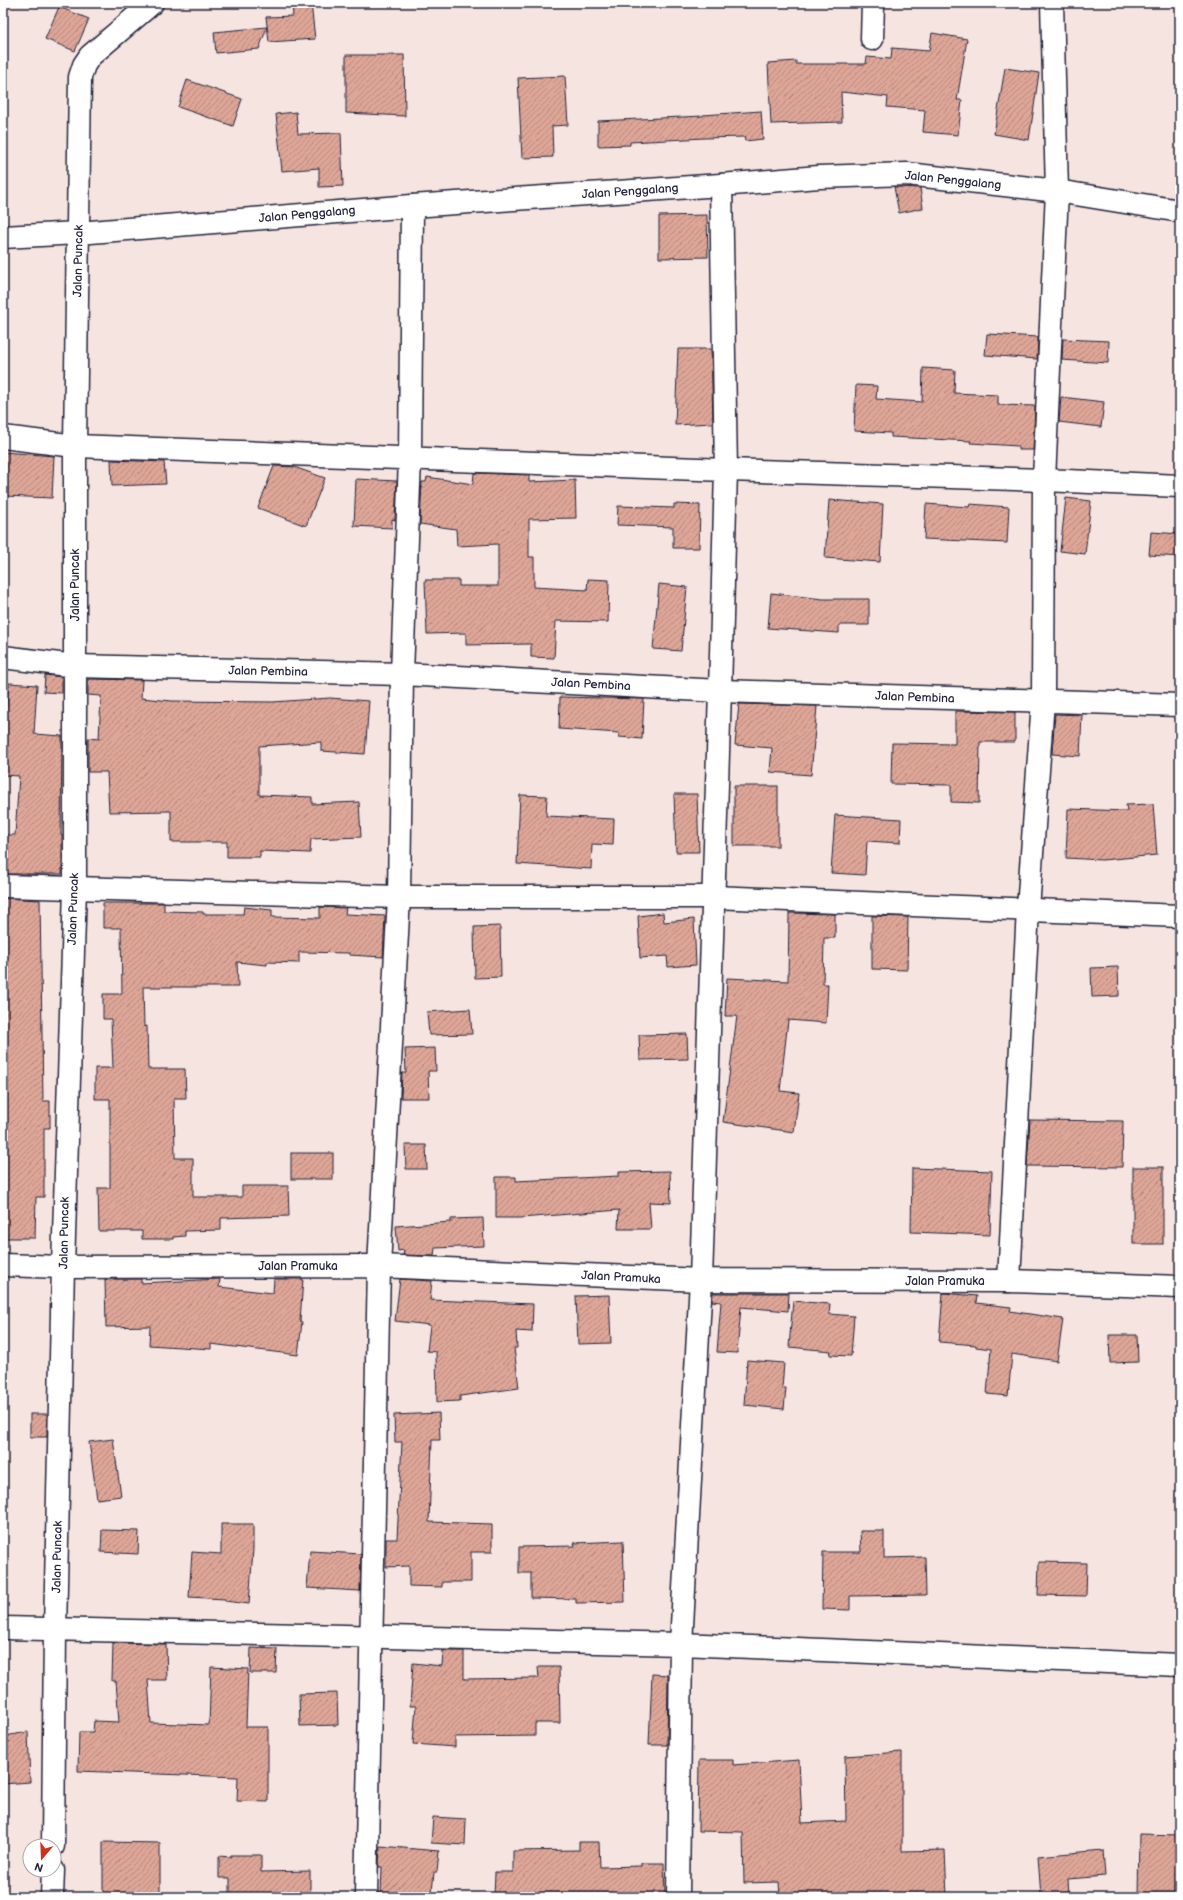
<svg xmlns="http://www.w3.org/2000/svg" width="1183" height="1900" viewBox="0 0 1183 1900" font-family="'Balsamiq Sans',sans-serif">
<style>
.building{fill:url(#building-hatch);stroke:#22223b}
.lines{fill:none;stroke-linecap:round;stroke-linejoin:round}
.minor-casing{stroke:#22223b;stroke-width:25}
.tertiary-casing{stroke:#22223b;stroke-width:25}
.minor{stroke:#fff;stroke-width:22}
.tertiary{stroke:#fff;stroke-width:22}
.labels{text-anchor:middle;stroke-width:4;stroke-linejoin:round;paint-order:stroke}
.street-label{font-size:12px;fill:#22223b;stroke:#fff}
</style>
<defs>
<pattern id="building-hatch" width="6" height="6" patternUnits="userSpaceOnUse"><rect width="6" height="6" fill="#dea697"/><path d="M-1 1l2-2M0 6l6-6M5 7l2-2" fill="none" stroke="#b4877c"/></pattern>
</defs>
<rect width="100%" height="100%" fill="#f5e4e0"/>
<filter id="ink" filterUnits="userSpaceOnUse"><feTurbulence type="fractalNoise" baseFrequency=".025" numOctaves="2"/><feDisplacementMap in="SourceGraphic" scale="8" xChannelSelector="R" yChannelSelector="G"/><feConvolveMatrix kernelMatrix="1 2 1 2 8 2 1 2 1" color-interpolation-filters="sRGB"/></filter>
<g filter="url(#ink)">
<!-- building -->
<g class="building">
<polygon points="292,3 311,3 315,39 269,42 266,17 293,16"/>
<polygon points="59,7 89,19 75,51 45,39"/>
<polygon points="267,27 259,49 216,53 214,32"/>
<polygon points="932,33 967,39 957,100 962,100 958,135 923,132 925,110 887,107 888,97 841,92 842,122 771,124 768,63 796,61 796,64 866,64 867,57 891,59 892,48 929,51"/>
<polygon points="346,55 404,55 405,116 346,113"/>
<polygon points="1005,68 1039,73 1029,140 994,134"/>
<polygon points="565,76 568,125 552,126 553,157 522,158 518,78"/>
<polygon points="187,80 242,99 233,126 178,107"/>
<polygon points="761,111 763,139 745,141 744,137 704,138 630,142 630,145 598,146 598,121 703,116 703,115"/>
<polygon points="296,112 298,134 341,133 343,186 319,187 319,168 282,171 276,114"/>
<polygon points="894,187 920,188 923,208 899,213"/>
<polygon points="707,215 708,257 659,258 659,216"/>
<polygon points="987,334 1038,337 1037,359 985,355"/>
<polygon points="1063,339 1109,341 1108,363 1062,360"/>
<polygon points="678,349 711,349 713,423 675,425"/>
<polygon points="923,368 955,370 954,393 998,395 998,405 1035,406 1033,450 1018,450 1018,446 970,443 971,441 891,437 891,433 854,431 856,385 877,386 876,399 922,402"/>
<polygon points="1061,397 1104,402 1101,427 1059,422"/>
<polygon points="3,452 54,456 52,498 3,496"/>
<polygon points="111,460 164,462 166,484 112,486"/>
<polygon points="274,466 294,467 325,478 306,526 258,508"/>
<polygon points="474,473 529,475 529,482 575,480 576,518 529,519 529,557 534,557 534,587 587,590 588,579 609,580 608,622 556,621 554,658 531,657 531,644 466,645 466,633 427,634 425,580 459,580 459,586 498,586 498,544 457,546 456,529 420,524 422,482 426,482 427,477 473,484"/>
<polygon points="356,479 397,481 395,520 392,519 392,528 354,526"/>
<polygon points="1066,498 1091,501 1085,554 1060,551"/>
<polygon points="829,500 883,504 880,562 825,558"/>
<polygon points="674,504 700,505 699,548 673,548 673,527 617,525 618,506 674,508"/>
<polygon points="926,504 969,507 970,504 1009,507 1007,543 924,539"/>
<polygon points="1151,532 1180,534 1180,557 1149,555"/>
<polygon points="659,584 687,587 681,651 653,649"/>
<polygon points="771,593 823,599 869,599 869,625 839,625 839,633 768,628"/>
<polygon points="45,675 62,677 62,693 44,692"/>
<polygon points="88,679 142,680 141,698 172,701 273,702 330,698 369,701 365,754 321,751 321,742 259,746 259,795 312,797 312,804 359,802 361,837 311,839 310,853 260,851 260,857 227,857 227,842 171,842 171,811 109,812 107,772 88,772 88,738 99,739 101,696 88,695"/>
<polygon points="9,683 37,685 34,734 62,736 61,835 62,835 62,874 3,874 3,835 15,835 19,776 3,775 3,744"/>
<polygon points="560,697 644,699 642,739 619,737 619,733 559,729"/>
<polygon points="739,704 817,706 811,775 770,772 772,748 735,745"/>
<polygon points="955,711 1015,712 1015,742 980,742 979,803 951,802 951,785 891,784 892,743 955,744"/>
<polygon points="1055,714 1082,715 1080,756 1052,754"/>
<rect x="734" y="786" width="44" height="60"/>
<polygon points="674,794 697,794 699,852 676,852"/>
<polygon points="520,795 547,796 546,816 614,819 613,845 592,844 591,869 517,864"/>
<polygon points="1153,804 1157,855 1102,860 1066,858 1068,809 1127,811 1126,805"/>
<polygon points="835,815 901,819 900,843 867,841 865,875 831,873"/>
<polygon points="3,898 40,900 43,1101 50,1101 50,1128 44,1128 44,1197 36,1197 35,1238 3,1238"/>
<polygon points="103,903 164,903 164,911 203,912 203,914 243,914 244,907 272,910 272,917 320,918 320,907 346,908 345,914 385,916 383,957 349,955 349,953 299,952 299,963 267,962 267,965 237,962 238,987 143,987 144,1027 147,1026 148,1069 185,1069 186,1098 174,1098 175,1158 193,1158 193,1197 242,1197 242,1186 288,1186 289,1216 221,1218 221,1230 185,1231 185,1236 173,1237 173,1239 142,1239 142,1231 99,1231 98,1188 110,1188 110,1099 95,1099 95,1068 113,1068 111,1019 103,1019 103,994 122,994 121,928 103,928"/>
<polygon points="663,913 664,922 694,919 696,965 668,967 667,956 640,958 638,916"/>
<polygon points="789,913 835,914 835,938 824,938 823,984 828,984 826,1023 788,1020 780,1091 799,1093 794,1132 723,1122 737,1016 725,1016 727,978 788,981"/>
<polygon points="872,916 908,917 907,970 872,969"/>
<polygon points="500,926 501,977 475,978 474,927"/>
<polygon points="1118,967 1119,996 1092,997 1091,968"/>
<polygon points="470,1009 472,1034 429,1035 427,1012"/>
<polygon points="687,1034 688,1059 640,1060 639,1035"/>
<polygon points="435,1048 436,1071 428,1071 429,1098 401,1098 402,1073 406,1073 405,1049"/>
<polygon points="1030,1120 1123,1121 1122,1167 1027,1166"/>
<polygon points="405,1145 426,1145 427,1169 406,1169"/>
<rect x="291" y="1153" width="42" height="26"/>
<rect x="1133" y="1167" width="30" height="77"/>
<polygon points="912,1168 992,1171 990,1235 911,1232"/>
<polygon points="670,1171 671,1203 649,1202 651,1229 618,1229 619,1210 521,1218 496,1218 496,1177 516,1177 516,1181 619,1176 619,1172"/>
<polygon points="483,1218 484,1246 435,1248 434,1256 403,1255 404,1250 398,1251 396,1226 451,1222 451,1219"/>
<polygon points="105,1279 141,1279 141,1283 220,1279 219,1287 273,1293 274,1279 303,1279 300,1321 302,1322 298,1355 211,1344 211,1349 149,1345 150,1326 106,1327"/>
<polygon points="400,1279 432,1281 430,1300 533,1304 532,1332 516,1331 517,1348 514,1348 519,1388 460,1396 460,1401 437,1402 436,1352 427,1351 430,1325 395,1321"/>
<polygon points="713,1293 789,1293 788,1311 741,1307 737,1353 717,1352 721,1302 712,1301"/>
<polygon points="943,1293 977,1296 976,1303 1011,1307 1010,1311 1063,1319 1057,1361 1012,1354 1008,1396 987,1394 991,1349 976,1347 976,1345 939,1342"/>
<polygon points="609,1295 611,1343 578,1344 576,1296"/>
<polygon points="793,1301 830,1304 829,1314 854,1316 851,1356 830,1355 831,1351 789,1347"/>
<polygon points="1109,1335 1137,1335 1138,1362 1110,1363"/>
<polygon points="747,1360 784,1363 782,1388 786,1388 784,1409 744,1405"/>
<polygon points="439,1413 440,1440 432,1440 429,1522 492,1524 492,1552 471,1552 471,1582 442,1582 442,1587 409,1586 409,1566 386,1567 386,1539 397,1539 402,1442 395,1442 394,1415"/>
<rect x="30" y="1414" width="17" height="23"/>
<polygon points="113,1439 121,1496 97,1499 89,1442"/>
<polygon points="221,1524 253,1524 253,1549 249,1604 225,1601 225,1599 189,1597 192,1552 221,1554"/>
<polygon points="102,1530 139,1531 138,1554 101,1552"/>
<polygon points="860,1531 884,1531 884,1558 925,1557 926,1595 850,1596 850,1610 822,1609 823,1552 861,1552"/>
<polygon points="623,1541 625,1602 576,1603 576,1599 531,1598 531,1573 519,1573 519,1547 575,1546 574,1543"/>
<polygon points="310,1551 361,1554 360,1591 307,1588"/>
<polygon points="1039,1562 1087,1563 1086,1596 1038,1595"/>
<polygon points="113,1643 166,1644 167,1680 148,1680 151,1723 209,1725 211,1667 248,1669 246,1727 268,1727 268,1802 237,1801 238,1777 78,1771 79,1732 93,1732 94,1721 119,1722 116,1681 112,1681"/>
<polygon points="251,1648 277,1649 276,1673 250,1673"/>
<polygon points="443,1651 464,1651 464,1679 539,1678 538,1667 559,1667 560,1723 535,1723 535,1736 455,1737 455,1747 413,1744 416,1706 410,1706 413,1663 442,1666"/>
<polygon points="652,1674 668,1675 667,1745 649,1745"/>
<polygon points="337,1693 338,1725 300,1726 299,1694"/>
<polygon points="28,1732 30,1782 3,1784 3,1757 8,1756 5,1736"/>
<polygon points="902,1752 902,1851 945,1850 947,1897 780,1897 779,1882 744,1883 743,1832 698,1831 699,1760 733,1760 733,1765 799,1760 802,1823 846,1821 845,1756"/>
<polygon points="433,1817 466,1819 465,1845 431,1843"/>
<polygon points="1139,1834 1180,1835 1180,1897 1138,1897"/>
<polygon points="103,1842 160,1843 160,1897 103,1897"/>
<polygon points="579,1842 599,1842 600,1867 641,1866 641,1863 664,1863 665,1897 641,1897 641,1893 600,1894 600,1897 494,1897 495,1872 513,1872 513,1851 579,1850"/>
<polygon points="380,1846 439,1851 437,1872 434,1872 432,1892 427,1891 427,1897 381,1897 382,1867 379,1867"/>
<polygon points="1103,1850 1105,1876 1068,1879 1069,1897 1041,1897 1038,1856"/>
<polygon points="231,1855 261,1855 261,1872 310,1871 310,1897 230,1897 230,1878 219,1878 219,1856 230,1857"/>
</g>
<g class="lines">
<defs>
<g id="minor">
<polyline points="872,39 873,3"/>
<polyline points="3,237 78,233 412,206 721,185 819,177 907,174 1057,191 1180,211"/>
<polyline points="3,437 75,446 726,470 1044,480 1180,486"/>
<polyline points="3,657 75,666 402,674 720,691 1180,705"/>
<polyline points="3,886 399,897 713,897 1180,916"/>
<polyline points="3,1265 63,1267 379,1266 701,1280 1009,1281 1180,1287"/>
<polyline points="1009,1281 1028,909 1043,701 1044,480 1057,191 1052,3"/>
<polyline points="3,1628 681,1644 1180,1665"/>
<polyline points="366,1897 379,1266 399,897 402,674 410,458 412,206"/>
<polyline points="678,1897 681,1644 701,1280 720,691 726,470 721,185"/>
</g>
<g id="tertiary">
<polyline points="53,1846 55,1631 63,1267 75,888 75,446 80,77 84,65 90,56 152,3"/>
<polyline points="52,1897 53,1870"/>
</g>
</defs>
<!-- minor casing -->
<use href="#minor" class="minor-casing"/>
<!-- tertiary casing -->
<use href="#tertiary" class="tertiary-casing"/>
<!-- minor -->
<use href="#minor" class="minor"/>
<!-- tertiary -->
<use href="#tertiary" class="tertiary"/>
</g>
</g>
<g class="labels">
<!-- street labels -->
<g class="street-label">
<text transform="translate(953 180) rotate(6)" y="4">Jalan Penggalang</text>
<text transform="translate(630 191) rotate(-4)" y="4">Jalan Penggalang</text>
<text transform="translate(307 214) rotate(-5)" y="4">Jalan Penggalang</text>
<text transform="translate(78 261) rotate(-89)" y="4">Jalan Puncak</text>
<text transform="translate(75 585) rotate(-90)" y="4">Jalan Puncak</text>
<text transform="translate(268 671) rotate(1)" y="4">Jalan Pembina</text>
<text transform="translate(591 684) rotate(3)" y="4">Jalan Pembina</text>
<text transform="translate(915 697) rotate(2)" y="4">Jalan Pembina</text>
<text transform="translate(73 909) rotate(-88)" y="4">Jalan Puncak</text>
<text transform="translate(64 1233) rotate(-89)" y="4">Jalan Puncak</text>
<text x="298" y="1270">Jalan Pramuka</text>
<text transform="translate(621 1277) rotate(3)" y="4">Jalan Pramuka</text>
<text x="945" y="1285">Jalan Pramuka</text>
<text transform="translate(57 1557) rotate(-89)" y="4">Jalan Puncak</text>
</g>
</g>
<!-- margin -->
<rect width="1183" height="1900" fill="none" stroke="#fff" stroke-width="16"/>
<rect x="8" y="8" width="1167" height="1884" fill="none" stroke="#22223b" stroke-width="1.5" filter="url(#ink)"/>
<!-- north arrow -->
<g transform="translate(42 1858) rotate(199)"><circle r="19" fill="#ffffff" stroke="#a7a7b1"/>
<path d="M0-3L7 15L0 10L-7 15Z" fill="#c8321e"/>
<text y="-6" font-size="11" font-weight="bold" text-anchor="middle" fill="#22223b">N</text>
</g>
</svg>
